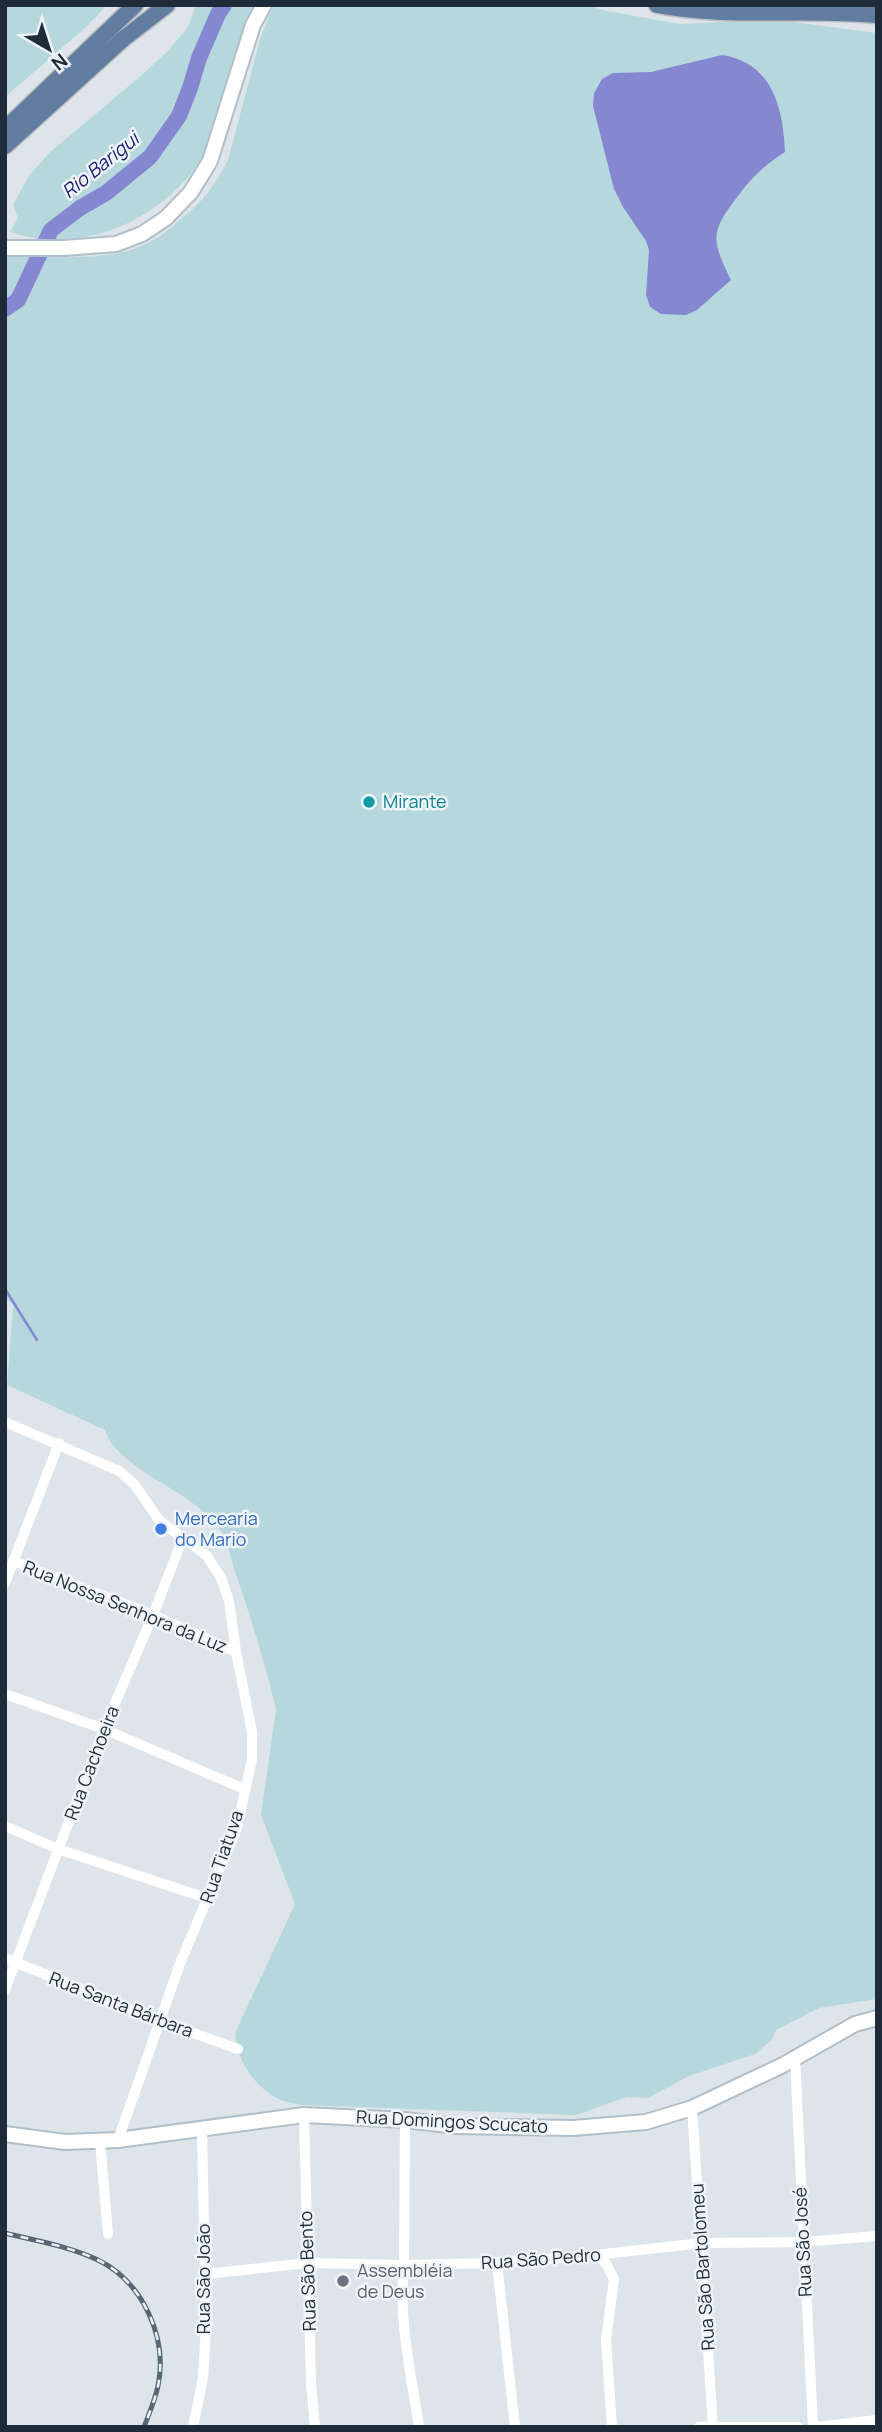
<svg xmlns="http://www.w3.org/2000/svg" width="882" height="2432" viewBox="0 0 882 2432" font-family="Manrope,sans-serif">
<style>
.green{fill:#b6d8dc}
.water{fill:#8587d0}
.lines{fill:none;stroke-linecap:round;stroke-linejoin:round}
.stream{stroke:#8587d0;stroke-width:2.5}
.river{stroke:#8587d0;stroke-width:16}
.secondary-casing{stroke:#b1bfca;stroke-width:18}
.primary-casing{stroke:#bcbfc4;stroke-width:19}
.minor{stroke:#fff;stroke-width:10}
.secondary{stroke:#fff;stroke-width:14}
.primary{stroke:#627da0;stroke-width:16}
.rail-casing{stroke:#596675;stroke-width:5}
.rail{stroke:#eef4f7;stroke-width:2.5;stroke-dasharray:8;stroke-linecap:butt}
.culture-dot{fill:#0f9aa8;stroke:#eef4f7;stroke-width:2.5}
.shop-dot{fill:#3f7fe0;stroke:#eef4f7;stroke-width:2.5}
.worship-dot{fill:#6b7280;stroke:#eef4f7;stroke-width:2.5}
.labels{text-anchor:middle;stroke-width:5;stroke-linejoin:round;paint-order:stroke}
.culture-label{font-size:18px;fill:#0d838f;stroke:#eef4f7;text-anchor:start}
.shop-label{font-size:18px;fill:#366cbe;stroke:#eef4f7;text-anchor:start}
.street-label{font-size:18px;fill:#1f2b39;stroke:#eef4f7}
.worship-label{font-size:18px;fill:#5b616d;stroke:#eef4f7;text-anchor:start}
.water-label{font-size:19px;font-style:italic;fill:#1a1b75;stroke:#eef4f7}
</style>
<rect width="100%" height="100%" fill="#dee5ea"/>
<!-- green -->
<g class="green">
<polygon points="5,5 107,5 86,27 5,97"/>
<path d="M196,5H252L209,145C181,202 117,241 52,240C38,240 24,236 10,232L18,218L13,205L28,177L48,154L143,74L167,52L188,27Z"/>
<path d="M274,5H587L602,10L680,24L740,21L793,22L877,33V1999L819,2008L776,2030L772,2040L755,2054L689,2076L648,2098L627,2097L576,2115L301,2105C294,2103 286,2102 279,2099C255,2088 233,2056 236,2031L295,1904L261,1815L276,1709L274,1701C263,1657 250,1615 235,1572C231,1559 228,1542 221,1531C196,1491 118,1471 105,1430L7,1385L13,1305L5,1297V257C43,256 107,262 141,246C156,240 169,230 181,219C202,203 217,183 228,160L261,36Z"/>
</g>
<!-- water -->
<path class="water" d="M722,55C773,63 783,108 785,152C765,165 752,177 738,196C710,232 711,239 731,280L697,310L686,315L661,314L650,307L646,295L649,250L646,241L623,207L614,189L593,106L594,93L602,79L613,73L651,72Z"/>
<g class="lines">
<!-- stream -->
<polyline class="stream" points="5,1289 37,1340"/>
<!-- river -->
<polyline class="river" points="5,309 18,300 51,230 80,208 106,193 150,157 179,116 190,88 199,58 218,14 224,5"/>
<defs>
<g id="secondary">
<polyline points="5,248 64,248 116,244 142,234 166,218 191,192 210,161 253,25 264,5"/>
<polyline points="5,2134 65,2142 118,2140 304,2115 405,2120 457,2126 573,2128 646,2122 692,2108 783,2065 855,2024 877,2018"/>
</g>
<g id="primary">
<path d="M657,5C729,19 804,8 877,15"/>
<polyline points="5,129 135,5"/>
<polyline points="5,146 123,39 167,5"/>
</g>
</defs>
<!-- secondary casing -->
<use href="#secondary" class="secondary-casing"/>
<!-- primary casing -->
<use href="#primary" class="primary-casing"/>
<!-- minor -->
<g class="minor">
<polyline points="5,1422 119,1471 134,1484 159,1520 207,1556 221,1578 229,1601 236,1652 252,1732 252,1759 237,1828 181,1961 118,2140"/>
<polyline points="13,1561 153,1615 236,1652"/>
<polyline points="5,1583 59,1443"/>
<polyline points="5,1694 104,1729 244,1789"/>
<polyline points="5,1826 58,1849 209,1899"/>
<polyline points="5,1958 160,2021 238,2049"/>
<polyline points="5,1990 104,1729 153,1615 183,1538"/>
<polyline points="795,2058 813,2427"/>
<polyline points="692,2108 713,2427"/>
<polyline points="304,2115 311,2383 315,2427"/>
<path d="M405,2120L404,2265C398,2319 411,2373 419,2427"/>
<polyline points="100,2141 108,2234"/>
<polyline points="598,2255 607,2265 614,2279 606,2340 612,2427"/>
<polyline points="497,2263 515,2427"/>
<polyline points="206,2274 308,2263 404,2265 497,2263 586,2256 702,2243 803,2242 877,2236"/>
<polyline points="193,2427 203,2378 206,2326 202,2130"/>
<polyline points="699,2427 798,2427"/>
<polyline points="816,2427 877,2420"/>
</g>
<!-- secondary -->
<use href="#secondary" class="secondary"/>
<!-- primary -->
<use href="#primary" class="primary"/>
<defs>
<path id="rail" d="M5,2233C36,2241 69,2246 98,2260C143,2282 168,2338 158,2386C155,2400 149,2414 144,2427"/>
</defs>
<!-- rail casing -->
<use href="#rail" class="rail-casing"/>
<!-- rail -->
<use href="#rail" class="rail"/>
</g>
<!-- markers -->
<circle class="culture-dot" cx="369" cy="802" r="7"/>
<circle class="shop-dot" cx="161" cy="1529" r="7"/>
<circle class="worship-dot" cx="343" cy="2281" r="7"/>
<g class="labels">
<!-- culture labels -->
<g class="culture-label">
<text x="383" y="808">Mirante</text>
</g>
<!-- shop labels -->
<g class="shop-label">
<text x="175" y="1525">Mercearia<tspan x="175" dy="21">do Mario</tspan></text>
</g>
<!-- street labels -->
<g class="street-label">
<text transform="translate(125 1607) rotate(22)" y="6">Rua Nossa Senhora da Luz</text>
<text transform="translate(92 1763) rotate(-69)" y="6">Rua Cachoeira</text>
<text transform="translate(222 1857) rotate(-71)" y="6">Rua Tiatuva</text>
<text transform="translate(121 2005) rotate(21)" y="6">Rua Santa Bárbara</text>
<text transform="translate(452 2122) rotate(3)" y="6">Rua Domingos Scucato</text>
<text transform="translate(803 2242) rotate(-93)" y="6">Rua São José</text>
<text transform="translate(541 2259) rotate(-4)" y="6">Rua São Pedro</text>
<text transform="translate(703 2267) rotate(-94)" y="6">Rua São Bartolomeu</text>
<text transform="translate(308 2271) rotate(-92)" y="6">Rua São Bento</text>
<text transform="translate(204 2279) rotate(-90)" y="6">Rua São João</text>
</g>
<!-- worship labels -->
<g class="worship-label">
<text x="357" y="2277">Assembléia<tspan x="357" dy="21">de Deus</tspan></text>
</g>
<!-- water labels -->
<g class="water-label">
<text transform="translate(100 165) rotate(-39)" y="7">Rio Barigui</text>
</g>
</g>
<!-- border -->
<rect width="882" height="2432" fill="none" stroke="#1f2b39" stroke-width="14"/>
<!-- north arrow -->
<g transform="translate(49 49) rotate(141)" stroke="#eef4f7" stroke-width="5" paint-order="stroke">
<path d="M0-5L12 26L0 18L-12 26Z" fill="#1f2b39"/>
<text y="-10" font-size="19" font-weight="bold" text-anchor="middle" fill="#1f2b39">N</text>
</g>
</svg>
